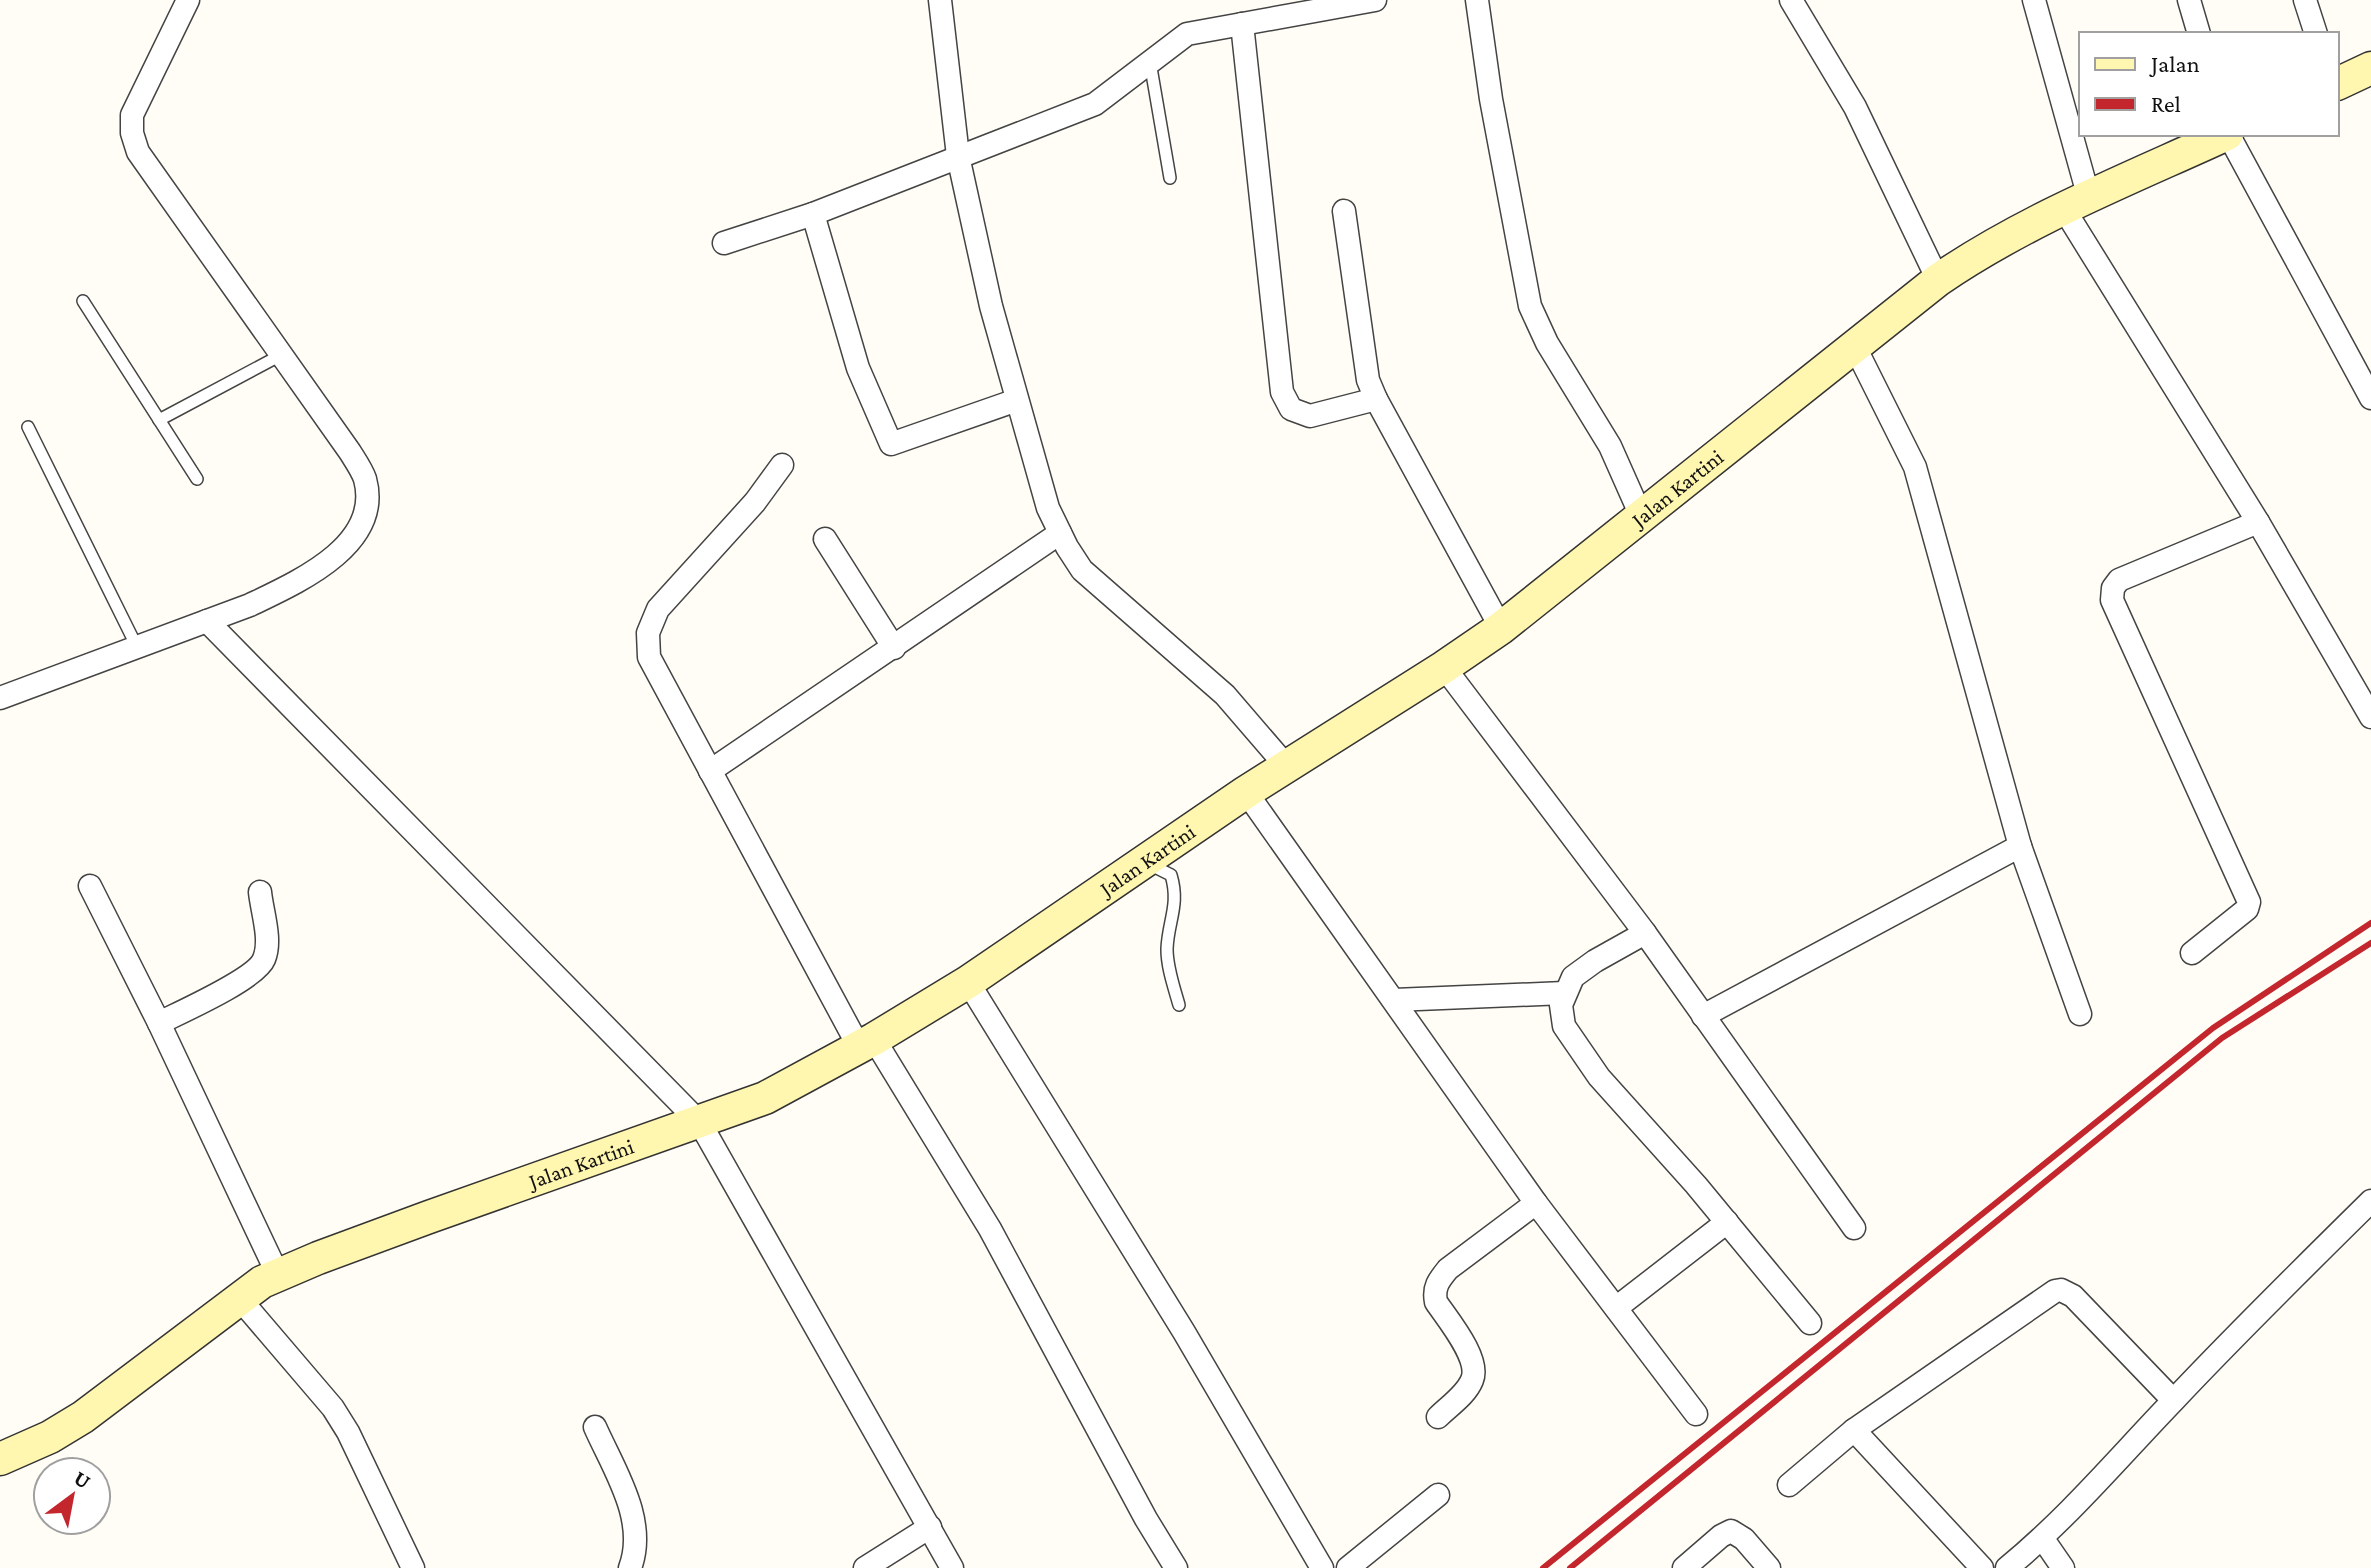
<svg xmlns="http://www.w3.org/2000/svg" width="2371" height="1568" viewBox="0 0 2371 1568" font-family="'Crimson Pro',serif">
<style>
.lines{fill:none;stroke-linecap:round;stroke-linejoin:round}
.lane-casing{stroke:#444;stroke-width:14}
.street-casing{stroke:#444;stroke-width:25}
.secondary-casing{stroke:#333;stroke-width:35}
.lane{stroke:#fff;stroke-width:11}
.street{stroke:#fff;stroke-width:22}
.secondary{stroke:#fff6b0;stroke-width:32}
.rail{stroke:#c4262e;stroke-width:6}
.labels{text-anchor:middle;stroke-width:8;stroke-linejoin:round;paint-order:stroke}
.street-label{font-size:22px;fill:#111;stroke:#fff}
</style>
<rect width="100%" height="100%" fill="#fffdf5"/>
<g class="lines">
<defs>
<g id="lane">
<polyline points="1150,62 1170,178"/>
<polyline points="83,301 197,479"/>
<polyline points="159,420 281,355"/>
<polyline points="28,427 137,647"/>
<path d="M1149,864L1171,875C1180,905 1168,921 1167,949C1167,968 1174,987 1179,1005"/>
</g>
<g id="street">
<polyline points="940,0 958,156 991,306 1048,508 1067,547 1082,570 1225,695 1287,767"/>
<polyline points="1477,0 1491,99 1530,306 1547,343 1610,446 1642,518"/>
<polyline points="1791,0 1855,107 1938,280"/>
<polyline points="2034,0 2089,198"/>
<polyline points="2189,0 2199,34"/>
<polyline points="2305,0 2316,34"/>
<polyline points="1242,24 1282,392 1291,409 1310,416 1376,399"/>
<polyline points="2228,134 2371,398"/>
<polyline points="2064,209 2258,522 2371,717"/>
<polyline points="1344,211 1368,380 1376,399 1501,628"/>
<polyline points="813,214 858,368 891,444 1017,400"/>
<polyline points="724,243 813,214 1095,104 1187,34 1375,0"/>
<polyline points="1855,347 1915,467 2020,846 2080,1014"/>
<polyline points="782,465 755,502 658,609 648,633 649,657 859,1047"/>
<polyline points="825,539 894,648"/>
<polyline points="207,621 700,1123 952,1568"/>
<polyline points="1444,667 1645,933 1854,1228"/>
<path d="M0,698L250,605C298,582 383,545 365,479C362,470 355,460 350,452L138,152L132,133V115L188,0"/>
<polyline points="710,771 1060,533"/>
<polyline points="1246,792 1536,1203 1696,1414"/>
<polyline points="90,886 159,1023 278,1275"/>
<polyline points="1645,933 1595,961 1573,977 1561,1005 1564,1026 1599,1077 1696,1185 1810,1323"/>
<polyline points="2192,953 2247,909 2249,902 2112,600 2113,588 2119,580 2258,522"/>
<polyline points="968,982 1184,1332 1322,1568"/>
<polyline points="1394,1000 1564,993"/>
<polyline points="1703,1016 2020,846"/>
<path d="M159,1023C181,1012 256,979 264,959C272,940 262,912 260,892"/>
<polyline points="874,1039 990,1229 1146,1519 1176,1568"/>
<polyline points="239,1298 333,1408 348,1432 413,1568"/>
<polyline points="1616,1308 1727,1222"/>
<path d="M1438,1417C1449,1406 1466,1395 1472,1380C1481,1359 1448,1320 1436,1302C1433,1287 1439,1280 1448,1269L1536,1203"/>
<path d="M595,1427C614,1470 648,1520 630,1568"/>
<polyline points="1854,1430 1982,1568"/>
<polyline points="1789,1485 1854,1430 2055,1291 2061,1290 2073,1296 2173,1400"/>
<polyline points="2043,1539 2063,1568"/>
<polyline points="865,1568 930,1527"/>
<polyline points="1348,1568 1438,1495"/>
<polyline points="1684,1568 1721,1536 1731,1531 1744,1539 1769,1568"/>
<path d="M2007,1568C2069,1517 2119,1457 2174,1400C2238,1332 2305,1266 2371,1201"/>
</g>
<g id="secondary">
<polyline points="2337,84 2371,68"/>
<path id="s1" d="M0,1459L50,1437L83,1417L262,1282L318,1258L429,1217L765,1098L874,1039L968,982L1246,792L1444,667L1501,628L1938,280C2027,219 2129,179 2227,134"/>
</g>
</defs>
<!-- lane casing -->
<use href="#lane" class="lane-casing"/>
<!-- street casing -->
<use href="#street" class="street-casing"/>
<!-- secondary casing -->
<use href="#secondary" class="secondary-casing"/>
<!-- lane -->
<use href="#lane" class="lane"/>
<!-- street -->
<use href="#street" class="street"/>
<!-- secondary -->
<use href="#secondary" class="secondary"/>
<!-- rail -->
<g class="rail">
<polyline points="1543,1568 2213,1028 2371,923"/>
<polyline points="1570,1568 2222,1038 2371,943"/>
</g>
</g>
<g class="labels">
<!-- street labels -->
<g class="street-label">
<text dy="8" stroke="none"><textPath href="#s1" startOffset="1952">Jalan Kartini</textPath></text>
<text dy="8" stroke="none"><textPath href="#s1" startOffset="1304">Jalan Kartini</textPath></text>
<text dy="8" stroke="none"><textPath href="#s1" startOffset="658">Jalan Kartini</textPath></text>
</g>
</g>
<!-- legend -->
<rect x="2079" y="32" width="260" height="104" fill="#ffffff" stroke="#a0a0a0" stroke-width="2"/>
<rect x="2095" y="58" width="40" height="12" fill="#fff6b0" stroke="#a0a0a0" stroke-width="2"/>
<text x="2151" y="72" font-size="24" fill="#111111">Jalan</text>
<rect x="2095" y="98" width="40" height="12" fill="#c4262e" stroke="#a0a0a0" stroke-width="2"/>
<text x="2151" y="112" font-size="24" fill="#111111">Rel</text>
<!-- north arrow -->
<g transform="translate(72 1496) rotate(32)"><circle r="38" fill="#ffffff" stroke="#a0a0a0" stroke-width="2"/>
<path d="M0-6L14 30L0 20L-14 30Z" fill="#c4262e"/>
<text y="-12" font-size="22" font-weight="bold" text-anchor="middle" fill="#111111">U</text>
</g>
</svg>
